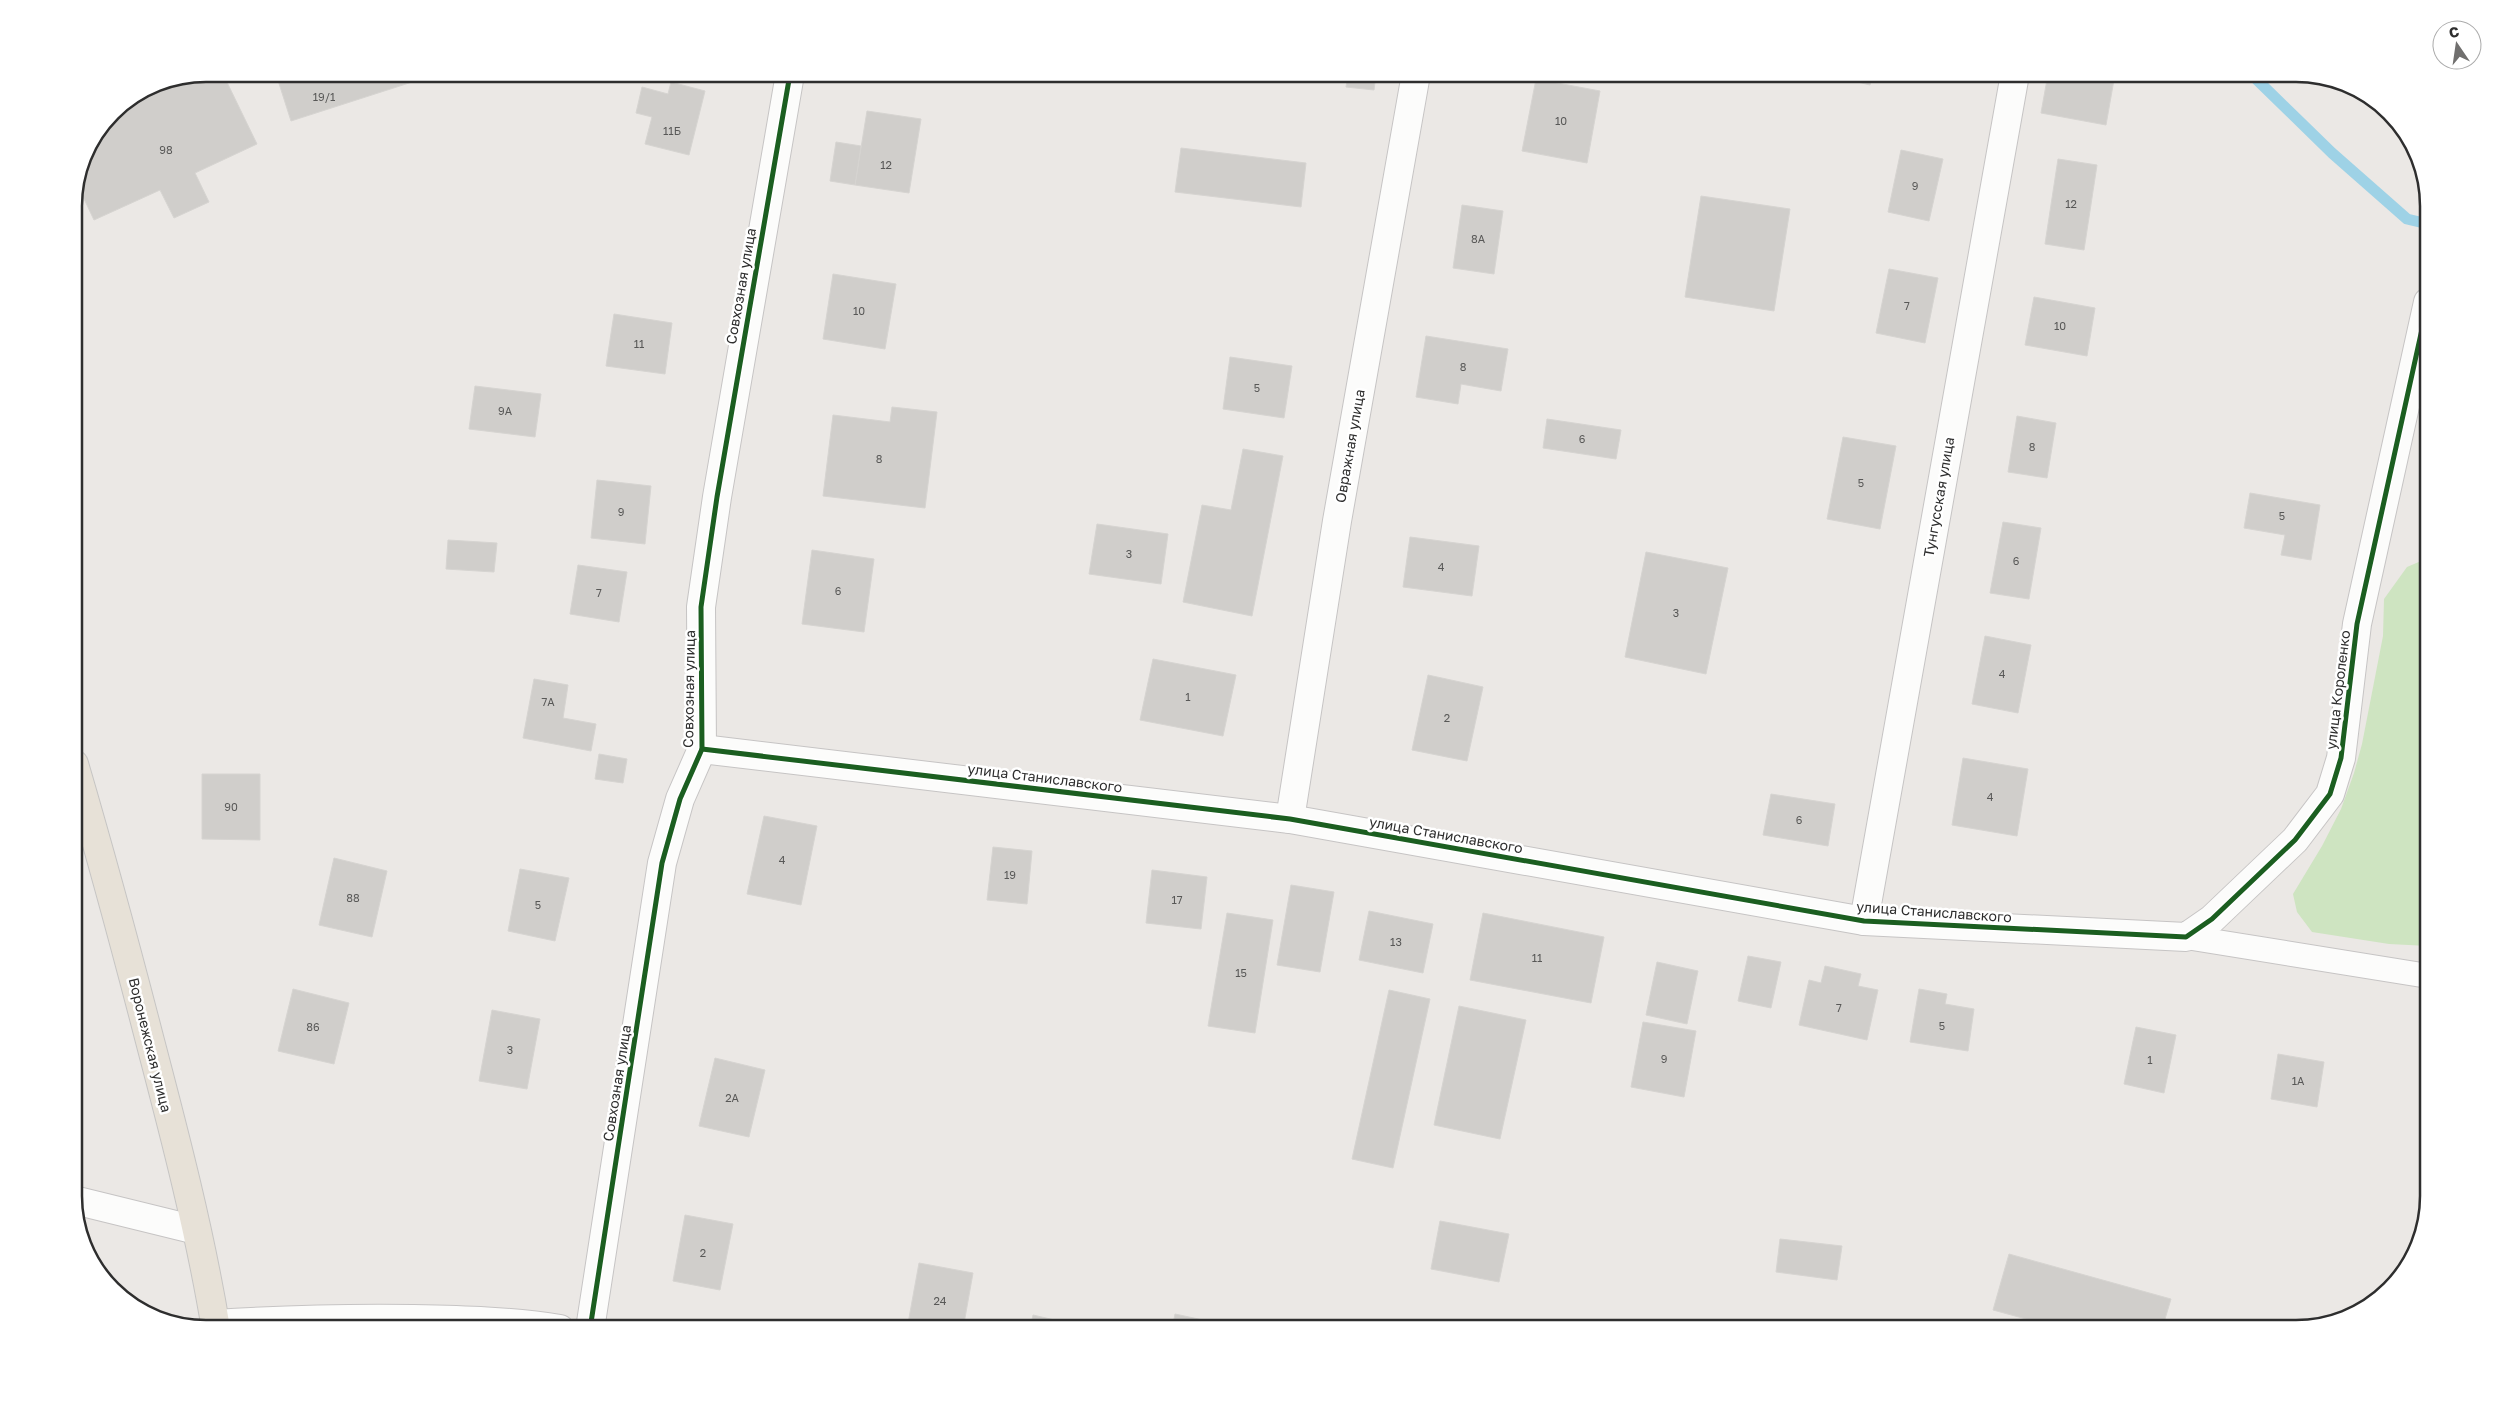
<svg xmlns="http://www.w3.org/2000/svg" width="2502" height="1403" viewBox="0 0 2502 1403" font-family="'Golos Text',sans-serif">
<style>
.green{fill:#cee4c1}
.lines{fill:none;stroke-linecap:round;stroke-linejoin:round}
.stream{stroke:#9ed2e6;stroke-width:11}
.building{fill:#d0cecb;stroke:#d6d4d1}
.service-casing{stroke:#c6c4c4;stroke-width:26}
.minor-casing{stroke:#c6c4c4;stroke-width:30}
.trunk-casing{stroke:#c6c5c4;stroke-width:30}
.service{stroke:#fcfcfb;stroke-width:24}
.minor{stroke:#fcfcfb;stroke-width:28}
.trunk{stroke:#e7e1d7;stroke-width:28}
.cycleway-casing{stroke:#fff;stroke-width:8}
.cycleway{stroke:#1b5e20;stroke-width:5}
.labels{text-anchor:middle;stroke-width:5;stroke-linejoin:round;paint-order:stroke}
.number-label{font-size:11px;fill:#585857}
.street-label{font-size:14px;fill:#2e2e2e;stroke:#fff}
.rim{fill:none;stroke:#2e2e2e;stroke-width:2.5}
</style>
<rect width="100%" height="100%" fill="#ebe8e5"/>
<!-- green -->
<polygon class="green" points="2428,558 2428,946 2389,944 2312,932 2297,912 2293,894 2322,846 2341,809 2354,773 2362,744 2383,636 2384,599 2407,567"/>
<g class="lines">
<!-- stream -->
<polyline class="stream" points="2251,74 2332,153 2407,219 2428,224"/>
</g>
<!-- building -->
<g class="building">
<polygon points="206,74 223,74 257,144 195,173 209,202 174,218 160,190 94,220 77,184 84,155 113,112 180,79"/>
<polygon points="276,74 437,74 291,121"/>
<polygon points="1348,74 1376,74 1374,90 1346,87"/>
<polygon points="1824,74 1873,74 1870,85"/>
<polygon points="2048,74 2115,74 2106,125 2041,113"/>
<polygon points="1536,79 1600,91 1587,163 1522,151"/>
<polygon points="671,82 705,91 689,155 645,144 652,117 636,113 642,87 668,94"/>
<polygon points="867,111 921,119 909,193 855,185"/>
<polygon points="836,142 861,146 855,185 830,181"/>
<polygon points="1181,148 1306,163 1301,207 1175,192"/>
<polygon points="1901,150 1943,159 1929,221 1888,212"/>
<polygon points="2058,159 2097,165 2084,250 2045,244"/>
<polygon points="1701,196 1790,209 1774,311 1685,297"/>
<polygon points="1462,205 1503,211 1494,274 1453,268"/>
<polygon points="1889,269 1938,278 1925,343 1876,333"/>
<polygon points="833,274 896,284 885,349 823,339"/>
<polygon points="2034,297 2095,308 2087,356 2025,345"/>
<polygon points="614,314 672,323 665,374 606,366"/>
<polygon points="1426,336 1508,349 1501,391 1461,384 1458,404 1416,397"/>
<polygon points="1230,357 1292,366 1284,418 1223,409"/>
<polygon points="475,386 541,394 535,437 469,429"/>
<polygon points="892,407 937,412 925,508 823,496 833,415 890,422"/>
<polygon points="2017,416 2056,423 2047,478 2008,472"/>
<polygon points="1547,419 1621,430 1616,459 1543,448"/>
<polygon points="1843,437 1896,446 1880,529 1827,519"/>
<polygon points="1243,449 1283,456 1252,616 1183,602 1202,505 1231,510"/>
<polygon points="597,480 651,486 645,544 591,538"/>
<polygon points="2250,493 2320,505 2311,560 2281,555 2285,535 2244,528"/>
<polygon points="2003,522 2041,528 2029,599 1990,593"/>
<polygon points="1097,524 1168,534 1161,584 1089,574"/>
<polygon points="1410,537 1479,546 1472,596 1403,587"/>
<polygon points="448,540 497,543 494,572 446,569"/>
<polygon points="812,550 874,559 864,632 802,624"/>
<polygon points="1646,552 1728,568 1706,674 1625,657"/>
<polygon points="578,565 627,572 619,622 570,614"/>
<polygon points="1985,636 2031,645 2018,713 1972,704"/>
<polygon points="1153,659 1236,675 1223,736 1140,720"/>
<polygon points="1428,675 1483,687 1467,761 1412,750"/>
<polygon points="534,679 568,685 563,718 596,724 591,751 523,738"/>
<polygon points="599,754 627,759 623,783 595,779"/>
<polygon points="1963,758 2028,769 2017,836 1952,825"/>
<polygon points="202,774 260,774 260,840 202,839"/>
<polygon points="1771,794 1835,804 1828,846 1763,835"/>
<polygon points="764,816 817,826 801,905 747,894"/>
<polygon points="993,847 1032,851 1027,904 987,900"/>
<polygon points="334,858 387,871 372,937 319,925"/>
<polygon points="520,869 569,878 555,941 508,931"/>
<polygon points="1152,870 1207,877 1201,929 1146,923"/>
<polygon points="1291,885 1334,892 1320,972 1277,965"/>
<polygon points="1369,911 1433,924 1423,973 1359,960"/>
<polygon points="1227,913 1273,920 1255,1033 1208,1026"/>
<polygon points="1483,913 1604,937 1591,1003 1470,980"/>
<polygon points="1748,956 1781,962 1771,1008 1738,1001"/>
<polygon points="1657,962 1698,971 1687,1024 1646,1015"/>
<polygon points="1825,966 1861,974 1858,986 1878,990 1867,1040 1799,1025 1809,980 1821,983"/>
<polygon points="293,989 349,1003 334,1064 278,1051"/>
<polygon points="1919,989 1947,994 1945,1004 1974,1009 1968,1051 1910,1042"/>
<polygon points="1389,990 1430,999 1393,1168 1352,1159"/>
<polygon points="1459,1006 1526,1020 1500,1139 1434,1125"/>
<polygon points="492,1010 540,1019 527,1089 479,1081"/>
<polygon points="1643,1022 1696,1031 1684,1097 1631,1087"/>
<polygon points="2136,1027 2176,1035 2164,1093 2124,1084"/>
<polygon points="2278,1054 2324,1062 2317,1107 2271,1099"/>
<polygon points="715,1058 765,1070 749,1137 699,1126"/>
<polygon points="685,1215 733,1224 720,1290 673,1281"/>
<polygon points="1440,1221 1509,1234 1499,1282 1431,1269"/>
<polygon points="1780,1239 1842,1246 1837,1280 1776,1272"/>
<polygon points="2009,1254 2171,1299 2162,1329 2063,1329 1993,1310"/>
<polygon points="919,1263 973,1273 963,1329 907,1329"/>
<polygon points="1175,1314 1245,1329 1172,1329"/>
<polygon points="1033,1315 1076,1325 1075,1329 1030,1329"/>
</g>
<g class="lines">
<defs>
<polyline id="service" points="2186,937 2428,976"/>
<g id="minor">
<polyline points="702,749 1290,819 1864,921 2186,937 2212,919 2295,840 2330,794 2341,758 2357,624 2428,302"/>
<polyline points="1290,819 1337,521 1416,74"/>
<polyline points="1864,921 2015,74"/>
<polyline points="74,1200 196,1230"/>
<path d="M215,1324C281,1320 346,1318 412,1319C461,1320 512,1321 560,1329"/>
<polyline points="590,1329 662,863 680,799 702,749 701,607 717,497 790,74"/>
</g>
<path id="trunk" d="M74,764C101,856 126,948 150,1041C175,1136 200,1232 216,1329"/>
</defs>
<!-- service casing -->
<use href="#service" class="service-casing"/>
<!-- minor casing -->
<use href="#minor" class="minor-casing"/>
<!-- trunk casing -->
<use href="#trunk" class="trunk-casing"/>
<!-- service -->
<use href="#service" class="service"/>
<!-- minor -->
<use href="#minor" class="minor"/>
<!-- trunk -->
<use href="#trunk" class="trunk"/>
<defs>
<g id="cycleway">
<polyline points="702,749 1290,819 1864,921 2186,937 2212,919 2295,840 2330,794 2341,758 2357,624 2428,302"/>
<polyline points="590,1329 662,863 680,799 702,749 701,607 717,497 790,74"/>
</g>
</defs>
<!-- cycleway casing -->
<use href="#cycleway" class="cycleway-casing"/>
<!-- cycleway -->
<use href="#cycleway" class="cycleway"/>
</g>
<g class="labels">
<!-- number labels -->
<g class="number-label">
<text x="324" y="101">19/1</text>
<text x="1561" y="125">10</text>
<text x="672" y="135">11Б</text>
<text x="166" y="154">98</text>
<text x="886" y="169">12</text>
<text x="1915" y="190">9</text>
<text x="2071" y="208">12</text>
<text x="1478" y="243">8А</text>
<text x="1907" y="310">7</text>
<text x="859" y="315">10</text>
<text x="2060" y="330">10</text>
<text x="639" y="348">11</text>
<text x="1463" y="371">8</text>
<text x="1257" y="392">5</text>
<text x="505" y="415">9А</text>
<text x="1582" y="443">6</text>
<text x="2032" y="451">8</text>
<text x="879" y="463">8</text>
<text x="1861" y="487">5</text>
<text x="621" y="516">9</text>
<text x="2282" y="520">5</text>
<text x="1129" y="558">3</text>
<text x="2016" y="565">6</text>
<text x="1441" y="571">4</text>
<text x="838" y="595">6</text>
<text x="599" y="597">7</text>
<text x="1676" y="617">3</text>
<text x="2002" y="678">4</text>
<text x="1188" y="701">1</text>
<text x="548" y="706">7А</text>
<text x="1447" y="722">2</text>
<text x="1990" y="801">4</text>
<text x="231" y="811">90</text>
<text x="1799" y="824">6</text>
<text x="782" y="864">4</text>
<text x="1010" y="879">19</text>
<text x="353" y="902">88</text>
<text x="1177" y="904">17</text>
<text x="538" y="909">5</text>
<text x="1396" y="946">13</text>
<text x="1537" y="962">11</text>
<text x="1241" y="977">15</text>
<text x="1839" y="1012">7</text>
<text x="1942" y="1030">5</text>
<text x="313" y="1031">86</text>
<text x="510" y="1054">3</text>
<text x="1664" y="1063">9</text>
<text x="2150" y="1064">1</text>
<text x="2298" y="1085">1А</text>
<text x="732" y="1102">2А</text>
<text x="703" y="1257">2</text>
<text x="940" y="1305">24</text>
</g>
<!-- street labels -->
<g class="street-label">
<text transform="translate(741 286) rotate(-80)" y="5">Совхозная улица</text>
<text transform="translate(1350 446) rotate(-80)" y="5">Овражная улица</text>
<text transform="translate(1939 497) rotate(-80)" y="5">Тунгусская улица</text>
<text transform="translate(689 689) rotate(-89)" y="5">Совхозная улица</text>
<text transform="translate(2338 690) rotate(-83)" y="5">улица Короленко</text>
<text transform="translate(1045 778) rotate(7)" y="5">улица Станиславского</text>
<text transform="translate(1446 835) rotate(10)" y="5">улица Станиславского</text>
<text transform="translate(1934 912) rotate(4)" y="5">улица Станиславского</text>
<text transform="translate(150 1045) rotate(76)" y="5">Воронежская улица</text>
<text transform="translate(617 1083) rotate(-81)" y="5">Совхозная улица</text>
</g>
</g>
<!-- crop -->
<path d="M0 0H2502V1403H0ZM206 82H2296A124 124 0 0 1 2420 206V1196A124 124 0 0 1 2296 1320H206A124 124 0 0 1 82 1196V206A124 124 0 0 1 206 82Z" fill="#fff" fill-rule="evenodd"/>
<path class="rim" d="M206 82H2296A124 124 0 0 1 2420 206V1196A124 124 0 0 1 2296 1320H206A124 124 0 0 1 82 1196V206A124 124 0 0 1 206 82Z"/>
<!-- north arrow -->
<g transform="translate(2457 45) rotate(347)"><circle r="24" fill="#ffffff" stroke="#ababab"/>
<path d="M0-4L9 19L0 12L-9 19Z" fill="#706f6e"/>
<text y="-8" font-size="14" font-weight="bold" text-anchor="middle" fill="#2e2e2e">С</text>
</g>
</svg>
